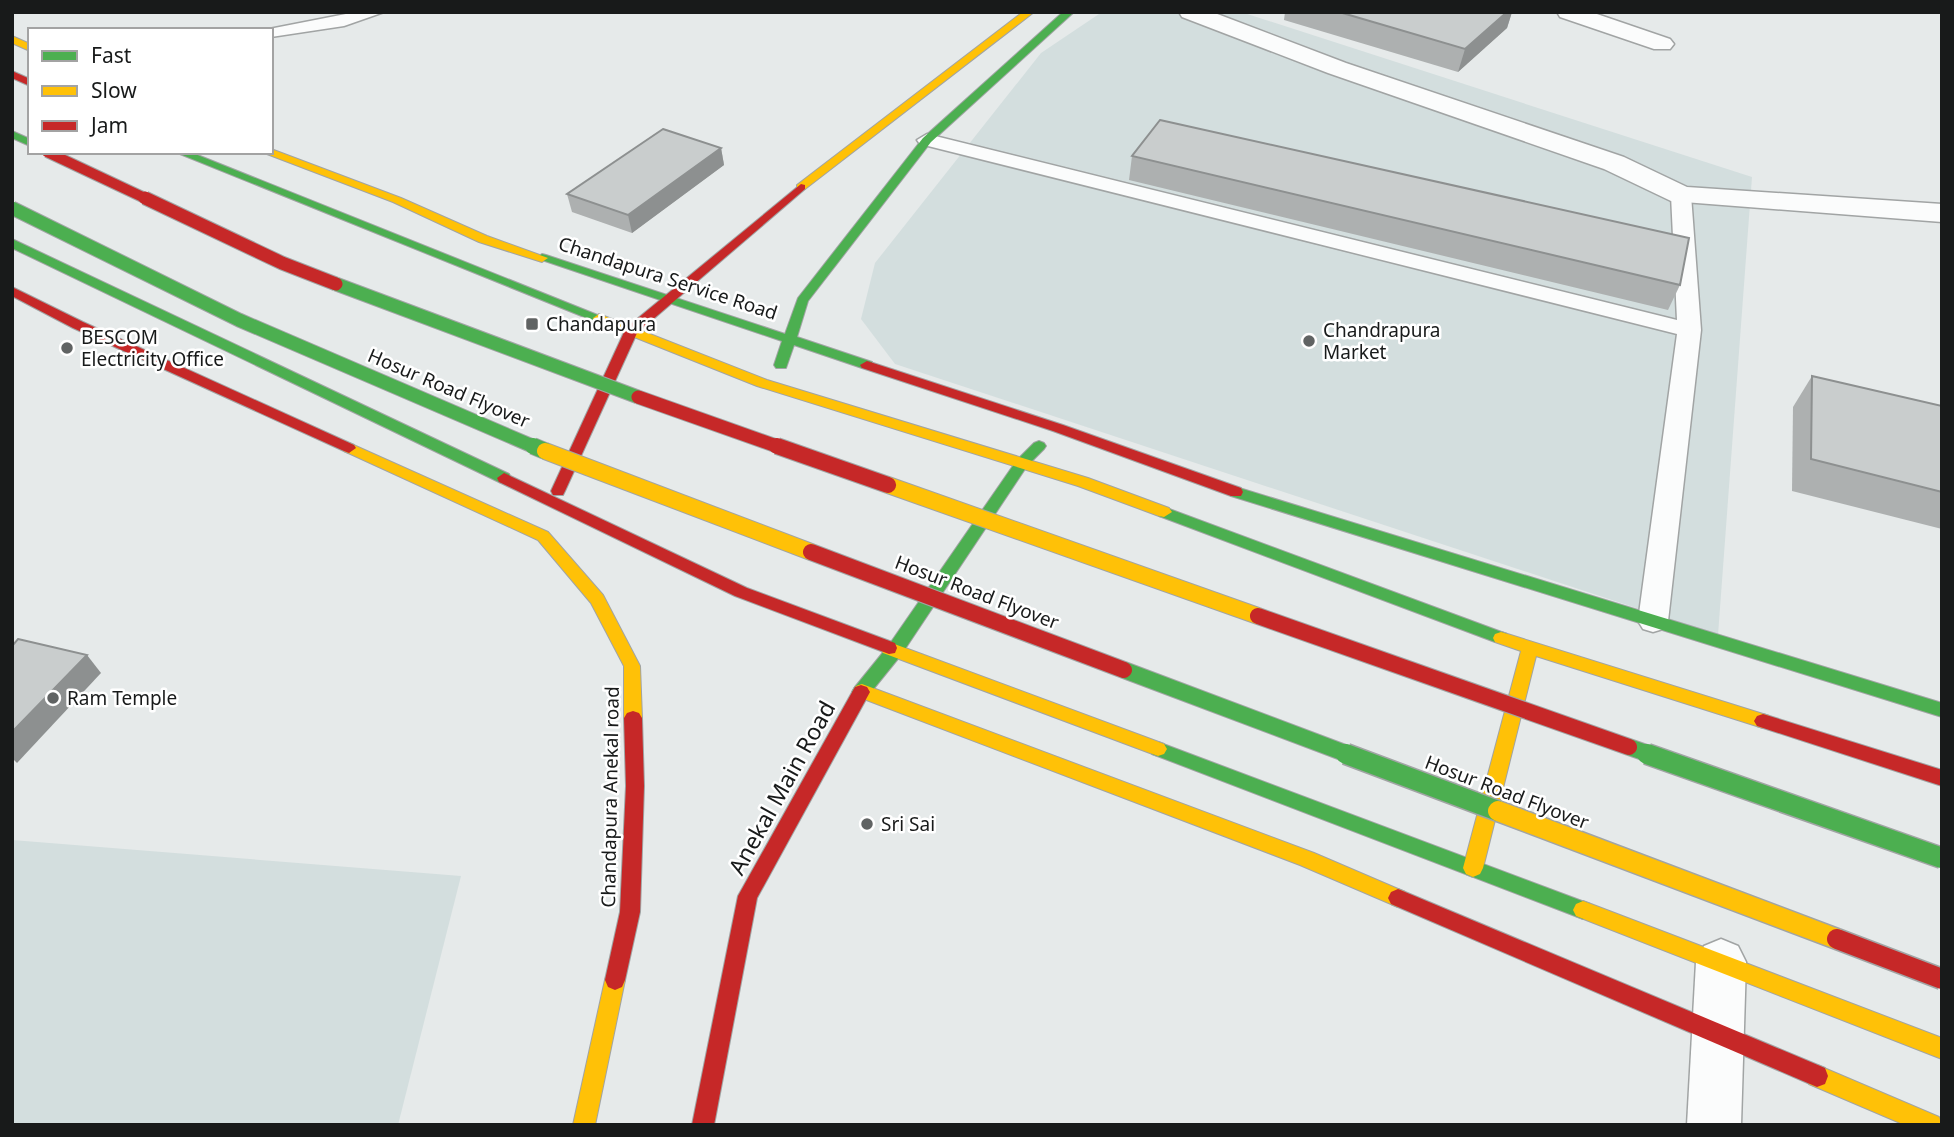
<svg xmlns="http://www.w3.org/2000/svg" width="1954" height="1137" viewBox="0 0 1954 1137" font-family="'Noto Sans',sans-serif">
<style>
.built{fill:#d3dede}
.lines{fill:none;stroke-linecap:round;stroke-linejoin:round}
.lane-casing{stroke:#a1a4a4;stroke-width:3}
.street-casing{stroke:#a1a4a4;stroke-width:3}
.fast-casing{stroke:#a1a4a4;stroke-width:2}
.slow-casing{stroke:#a1a4a4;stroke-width:2}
.jam-casing{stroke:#a1a4a4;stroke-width:2}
.lane{fill:#fbfcfc;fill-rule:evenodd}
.street{fill:#fbfcfc;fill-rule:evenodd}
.fast{fill:#4caf50;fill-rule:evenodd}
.slow{fill:#ffc107;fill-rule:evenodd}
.jam{fill:#c62828;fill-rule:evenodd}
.fast-bridge-far2-casing{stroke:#a1a4a4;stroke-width:15;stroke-linecap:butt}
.fast-bridge-far1-casing{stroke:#a1a4a4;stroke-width:18;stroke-linecap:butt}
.fast-bridge-casing{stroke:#a1a4a4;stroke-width:23;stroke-linecap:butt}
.slow-bridge-far1-casing{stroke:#a1a4a4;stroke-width:18;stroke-linecap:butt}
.slow-bridge-casing{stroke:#a1a4a4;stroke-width:23;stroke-linecap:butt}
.jam-bridge-far3-casing{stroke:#a1a4a4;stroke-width:12;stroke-linecap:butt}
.jam-bridge-far2-casing{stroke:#a1a4a4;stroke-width:15;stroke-linecap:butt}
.jam-bridge-far1-casing{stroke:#a1a4a4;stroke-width:18;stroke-linecap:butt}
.jam-bridge-casing{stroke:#a1a4a4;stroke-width:23;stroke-linecap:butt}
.fast-bridge-far2{stroke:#4caf50;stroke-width:13}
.fast-bridge-far1{stroke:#4caf50;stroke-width:16}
.fast-bridge{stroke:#4caf50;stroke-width:20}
.slow-bridge-far1{stroke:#ffc107;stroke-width:16}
.slow-bridge{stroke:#ffc107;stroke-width:20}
.jam-bridge-far3{stroke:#c62828;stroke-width:10}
.jam-bridge-far2{stroke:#c62828;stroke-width:13}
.jam-bridge-far1{stroke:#c62828;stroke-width:16}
.jam-bridge{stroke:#c62828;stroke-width:20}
.wall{fill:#adb0b0}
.shaded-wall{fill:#8d9090}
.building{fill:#c9cdcd;stroke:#8d9090;stroke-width:2}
.poi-dot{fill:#606363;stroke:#fff;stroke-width:2.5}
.labels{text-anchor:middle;stroke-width:5;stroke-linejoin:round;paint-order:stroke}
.street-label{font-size:19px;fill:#181a1a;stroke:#fff}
.poi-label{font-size:19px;fill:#181a1a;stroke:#fff;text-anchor:start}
.near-street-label{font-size:23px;fill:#181a1a;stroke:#fff}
</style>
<rect width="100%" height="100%" fill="#e6eaea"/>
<!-- built -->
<g class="built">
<polygon points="1102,12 1241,12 1752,177 1718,635 895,364 861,319 875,263 1041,53"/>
<polygon points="12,840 461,876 398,1125 12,1125"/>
</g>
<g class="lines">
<defs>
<g id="lane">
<polygon points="356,12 384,12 344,26 271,37 271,30 264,30"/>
<polygon points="927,134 1677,320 1671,195 1674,191 1688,191 1691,195 1701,330 1668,621 1663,629 1653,632 1643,629 1638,621 1677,334 920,144 917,140"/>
</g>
<g id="street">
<polygon points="1179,12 1212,12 1346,63 1624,157 1687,187 1942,204 1942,222 1671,201 1604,169 1328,73 1182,17"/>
<polygon points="1557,12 1591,12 1670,39 1674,44 1670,49 1654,49 1560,17"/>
<polygon points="1721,939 1738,946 1746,962 1741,1125 1687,1125 1696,962 1704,946"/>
</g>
<g id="fast">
<polygon points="1063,12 1074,12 931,142 808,301 797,337 872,362 872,368 862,368 794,345 786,368 776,368 774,365 782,341 536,258 542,254 546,255 785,334 798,298 923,138"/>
<polygon points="12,131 30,139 30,146 12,138"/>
<polygon points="175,152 190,152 605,318 604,321 594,321"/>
<polygon points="12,239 509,474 511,478 504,483 499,482 12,248"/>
<polygon points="1039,441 1044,443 1046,446 1044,449 1027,466 901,655 867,697 861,699 855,697 852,692 855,687 889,645 1017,460 1034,443"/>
<polygon points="1236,487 1942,703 1942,717 1231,496 1229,492"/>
<polygon points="1164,507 1507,634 1509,638 1507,642 1495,642 1159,516 1156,512 1159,508"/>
<polygon points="1158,742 1590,904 1593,910 1590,916 1583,919 1152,754 1149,749 1152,744"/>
</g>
<g id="slow">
<polygon points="1023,12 1034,12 805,189 797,189 797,185"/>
<polygon points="12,36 30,44 30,51 12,43"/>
<polygon points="271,149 401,198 487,236 548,258 542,262 479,242 393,202 267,154 266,152 271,152"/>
<polygon points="599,314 767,380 1088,478 1169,508 1172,512 1164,517 1159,516 1078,486 757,386 594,321 593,318"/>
<polygon points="349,443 548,532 603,595 640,666 642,718 639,723 633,725 627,723 624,718 624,666 591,603 538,540 344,451 342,448 344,445"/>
<polygon points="1501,632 1763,714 1769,716 1772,721 1769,726 1763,728 1536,656 1483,868 1480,874 1473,877 1466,874 1463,868 1521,651 1495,642 1493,638 1495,634"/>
<polygon points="889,642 1164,744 1167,749 1164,754 1158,756 883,653 881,648 883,643"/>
<polygon points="862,684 1314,853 1405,892 1408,898 1405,904 1398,907 1300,865 856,696 853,691 856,686"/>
<polygon points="1583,901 1942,1038 1942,1059 1576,916 1573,910 1576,904"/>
<polygon points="615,970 622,973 625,980 595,1125 573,1125 605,980 608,973"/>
<polygon points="1817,1065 1939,1117 1942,1125 1905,1125 1809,1084 1806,1076 1809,1068"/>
</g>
<g id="jam">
<polygon points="12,71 30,79 30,86 12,78"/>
<polygon points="801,184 805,185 805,189 637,333 565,491 563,495 553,495 551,491 626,328"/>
<polygon points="12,287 83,322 354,445 356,448 349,453 344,451 73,328 12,296"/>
<polygon points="867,361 1063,425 1241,488 1243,492 1241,496 1231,496 1053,431 862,368 860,365"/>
<polygon points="504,473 747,588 895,643 897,648 895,653 889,654 735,596 499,482 497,478"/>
<polygon points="861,685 867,687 870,692 757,898 714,1125 692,1125 738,896 855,687"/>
<polygon points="633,711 639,713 642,718 644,786 640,912 625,980 622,987 615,990 608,987 605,980 620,912 626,786 624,718 627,713"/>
<polygon points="1763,714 1942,770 1942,786 1757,726 1754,721 1757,716"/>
<polygon points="1398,889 1825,1068 1828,1076 1825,1084 1817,1087 1391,904 1388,898 1391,892"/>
</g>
</defs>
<!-- lane casing -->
<use href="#lane" class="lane-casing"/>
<!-- street casing -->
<use href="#street" class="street-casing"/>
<!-- fast casing -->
<use href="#fast" class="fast-casing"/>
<!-- slow casing -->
<use href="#slow" class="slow-casing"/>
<!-- jam casing -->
<use href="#jam" class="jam-casing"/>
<!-- lane -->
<use href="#lane" class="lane"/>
<!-- street -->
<use href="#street" class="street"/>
<!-- fast -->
<use href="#fast" class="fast"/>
<!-- slow -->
<use href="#slow" class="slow"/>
<!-- jam -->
<use href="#jam" class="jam"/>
<defs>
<g id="fast-bridge-far2">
<polyline points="12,208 239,320 537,448"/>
<polyline points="336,284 638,397"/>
</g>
<g id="fast-bridge-far1">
<polyline points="533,446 545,451"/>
<polyline points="1124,670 1350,755"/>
<polyline points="1629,747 1652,755"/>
</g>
<g id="fast-bridge">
<polyline points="1346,754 1498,811"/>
<polyline points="1647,754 1942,858"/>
</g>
<g id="slow-bridge-far1">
<polyline points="545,451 811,552"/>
<polyline points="888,485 1258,616"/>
</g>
<polyline id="slow-bridge" points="1498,811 1837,939"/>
<polyline id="jam-bridge-far3" points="47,152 149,200"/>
<g id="jam-bridge-far2">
<polyline points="145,198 282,263 336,284"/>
<polyline points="638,397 782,448"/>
</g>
<g id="jam-bridge-far1">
<polyline points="777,446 888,485"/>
<polyline points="811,552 1124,670"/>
<polyline points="1258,616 1629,747"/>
</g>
<polyline id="jam-bridge" points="1837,939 1942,979"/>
</defs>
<!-- fast-bridge-far2 casing -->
<use href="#fast-bridge-far2" class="fast-bridge-far2-casing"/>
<!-- fast-bridge-far1 casing -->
<use href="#fast-bridge-far1" class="fast-bridge-far1-casing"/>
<!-- fast-bridge casing -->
<use href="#fast-bridge" class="fast-bridge-casing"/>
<!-- slow-bridge-far1 casing -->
<use href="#slow-bridge-far1" class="slow-bridge-far1-casing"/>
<!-- slow-bridge casing -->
<use href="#slow-bridge" class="slow-bridge-casing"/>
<!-- jam-bridge-far3 casing -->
<use href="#jam-bridge-far3" class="jam-bridge-far3-casing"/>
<!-- jam-bridge-far2 casing -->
<use href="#jam-bridge-far2" class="jam-bridge-far2-casing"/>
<!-- jam-bridge-far1 casing -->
<use href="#jam-bridge-far1" class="jam-bridge-far1-casing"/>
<!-- jam-bridge casing -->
<use href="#jam-bridge" class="jam-bridge-casing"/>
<!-- fast-bridge-far2 -->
<use href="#fast-bridge-far2" class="fast-bridge-far2"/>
<!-- fast-bridge-far1 -->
<use href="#fast-bridge-far1" class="fast-bridge-far1"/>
<!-- fast-bridge -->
<use href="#fast-bridge" class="fast-bridge"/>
<!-- slow-bridge-far1 -->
<use href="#slow-bridge-far1" class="slow-bridge-far1"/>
<!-- slow-bridge -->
<use href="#slow-bridge" class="slow-bridge"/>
<!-- jam-bridge-far3 -->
<use href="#jam-bridge-far3" class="jam-bridge-far3"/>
<!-- jam-bridge-far2 -->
<use href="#jam-bridge-far2" class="jam-bridge-far2"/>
<!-- jam-bridge-far1 -->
<use href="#jam-bridge-far1" class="jam-bridge-far1"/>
<!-- jam-bridge -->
<use href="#jam-bridge" class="jam-bridge"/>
</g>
<!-- wall -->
<g class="wall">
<polygon points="1285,12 1512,12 1507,28 1458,72 1284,20"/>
<polygon points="721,148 724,165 632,233 572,212 567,194"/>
<polygon points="1132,156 1680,285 1668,310 1129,180"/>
<polygon points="1812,376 1942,406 1942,529 1792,491 1793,407"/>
</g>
<!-- shaded-wall -->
<g class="shaded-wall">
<polygon points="1507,12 1512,12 1507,28 1458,72 1465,49"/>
<polygon points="721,148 724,165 632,233 628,215"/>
<polygon points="87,655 101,673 17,763 12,758 12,732"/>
</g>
<!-- building -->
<g class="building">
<polygon points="1339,12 1507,12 1465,49"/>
<polygon points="1160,120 1689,238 1680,285 1132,156"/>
<polygon points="663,129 721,148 628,215 567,194"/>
<polygon points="1812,376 1942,406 1942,492 1811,459"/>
<polygon points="18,639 87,655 12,732 12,646"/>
</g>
<!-- markers -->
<g class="poi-dot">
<rect x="525" y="317" width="14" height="14" rx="3.5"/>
<circle cx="1309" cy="341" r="7"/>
<circle cx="67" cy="348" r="7"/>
<circle cx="53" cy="698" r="7"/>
<circle cx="867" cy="824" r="7"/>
</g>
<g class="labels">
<!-- street labels -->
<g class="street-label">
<text transform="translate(668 278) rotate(18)" y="7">Chandapura Service Road</text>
<text transform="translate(449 388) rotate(23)" y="7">Hosur Road Flyover</text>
<text transform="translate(977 592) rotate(21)" y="7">Hosur Road Flyover</text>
<text transform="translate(1507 792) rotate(21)" y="7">Hosur Road Flyover</text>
<text transform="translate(610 797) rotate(-89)" y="7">Chandapura Anekal road</text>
</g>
<!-- poi labels -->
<g class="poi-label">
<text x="546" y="331">Chandapura</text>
<text x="1323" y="337">Chandrapura<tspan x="1323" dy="22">Market</tspan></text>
<text x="81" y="344">BESCOM<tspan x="81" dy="22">Electricity Office</tspan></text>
<text x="67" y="705">Ram Temple</text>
<text x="881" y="831">Sri Sai</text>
</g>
<!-- near-street labels -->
<g class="near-street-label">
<text transform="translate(782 788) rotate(-61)" y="8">Anekal Main Road</text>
</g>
</g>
<!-- border -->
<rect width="1954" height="1137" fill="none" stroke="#181a1a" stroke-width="28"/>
<!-- legend -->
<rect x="28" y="28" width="245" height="126" fill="#ffffff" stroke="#a3a3a3" stroke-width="2"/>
<rect x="42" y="51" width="35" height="10" fill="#4caf50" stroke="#a3a3a3" stroke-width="2"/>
<text x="91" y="63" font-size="21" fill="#181a1a">Fast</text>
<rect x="42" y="86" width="35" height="10" fill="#ffc107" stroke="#a3a3a3" stroke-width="2"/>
<text x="91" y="98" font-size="21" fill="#181a1a">Slow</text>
<rect x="42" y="121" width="35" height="10" fill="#c62828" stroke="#a3a3a3" stroke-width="2"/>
<text x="91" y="133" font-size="21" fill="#181a1a">Jam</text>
</svg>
